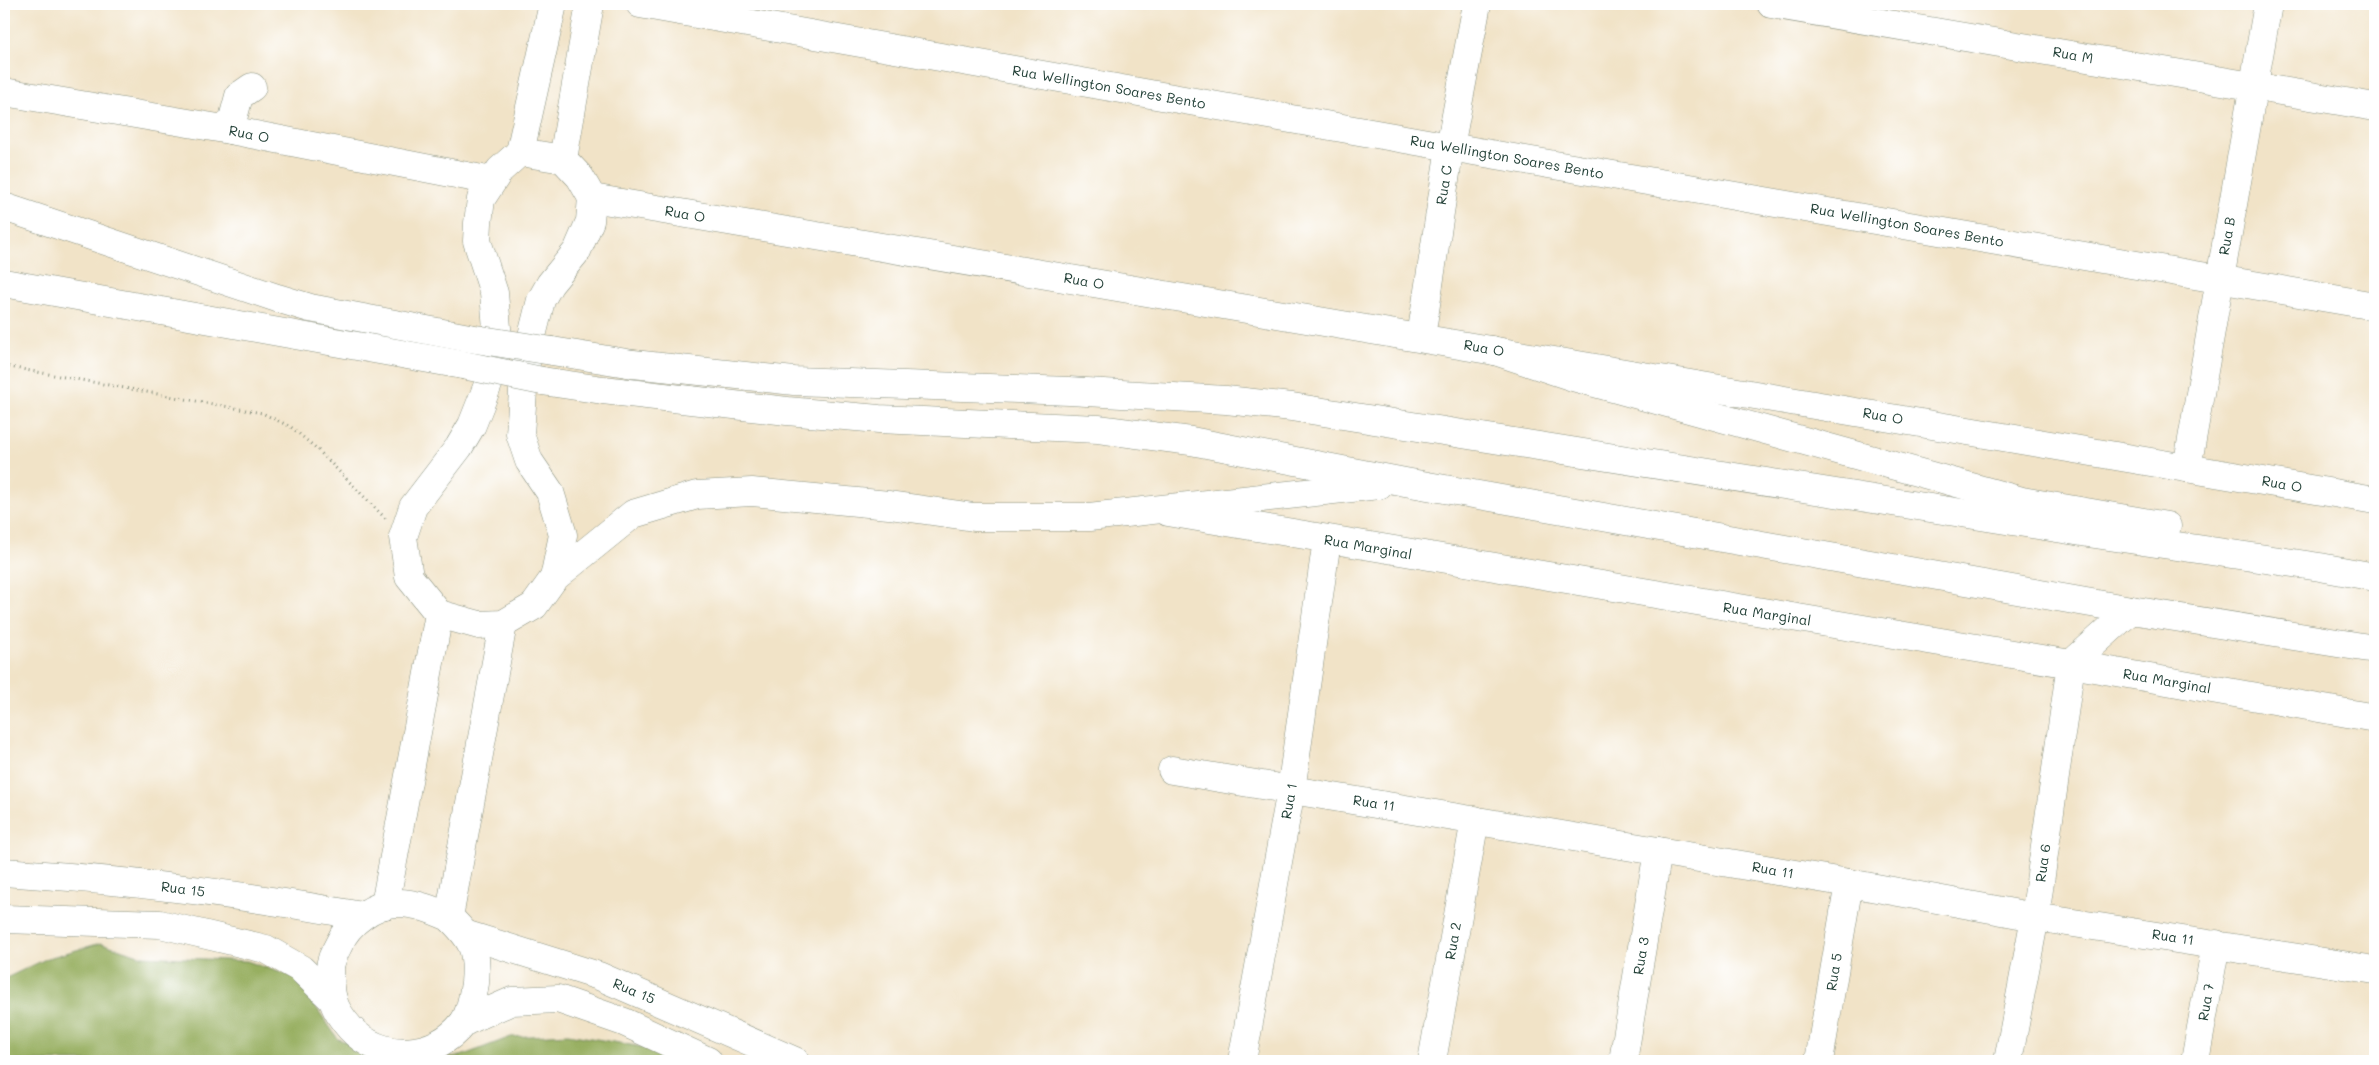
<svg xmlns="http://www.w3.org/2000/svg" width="2379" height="1065" viewBox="0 0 2379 1065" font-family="Mali,sans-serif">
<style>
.forest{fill:#97af60;stroke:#5b764a}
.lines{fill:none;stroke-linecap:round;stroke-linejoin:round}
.minor-casing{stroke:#88907e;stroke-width:29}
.highway-casing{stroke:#88907e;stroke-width:29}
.path{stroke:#88907e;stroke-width:3;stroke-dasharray:1 4;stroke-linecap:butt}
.minor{stroke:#fff;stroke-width:28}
.highway{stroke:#fff;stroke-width:28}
.highway-bridge-casing{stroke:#88907e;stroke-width:29;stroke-linecap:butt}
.highway-bridge{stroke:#fff;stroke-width:28}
.labels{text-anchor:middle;stroke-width:4;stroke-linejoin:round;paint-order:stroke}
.street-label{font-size:14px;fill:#1f3d34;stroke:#fff}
</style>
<rect width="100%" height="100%" fill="#fff"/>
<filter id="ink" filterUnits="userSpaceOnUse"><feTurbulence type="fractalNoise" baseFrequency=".02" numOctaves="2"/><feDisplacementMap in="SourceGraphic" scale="10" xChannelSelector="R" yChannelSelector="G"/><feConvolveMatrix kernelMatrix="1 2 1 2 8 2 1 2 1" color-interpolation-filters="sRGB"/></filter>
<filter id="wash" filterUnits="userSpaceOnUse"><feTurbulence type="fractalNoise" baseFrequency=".0096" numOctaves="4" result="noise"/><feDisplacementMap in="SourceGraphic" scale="20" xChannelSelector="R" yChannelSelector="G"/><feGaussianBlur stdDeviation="1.12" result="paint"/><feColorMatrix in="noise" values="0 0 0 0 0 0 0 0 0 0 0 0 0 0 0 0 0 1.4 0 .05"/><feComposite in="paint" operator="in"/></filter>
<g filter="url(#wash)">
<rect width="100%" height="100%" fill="#f1e3c7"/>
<!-- forest -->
<polygon class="forest" points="101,943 142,956 247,961 296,978 338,1039 392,1060 461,1056 511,1037 568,1034 659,1050 688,1061 4,1061 4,979 48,958"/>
</g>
<g filter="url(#ink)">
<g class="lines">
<defs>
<g id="minor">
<polyline points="640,4 1450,147 2375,306"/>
<polyline points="1771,4 2375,107"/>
<polyline points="4,92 230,130 492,181"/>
<polyline points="230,130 239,96 252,87"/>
<polyline points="520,152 553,4"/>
<polyline points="563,159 590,4"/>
<polyline points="592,198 2375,500"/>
<polyline points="1421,337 1450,147 1477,4"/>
<polyline points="2187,468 2268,4"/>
<polyline points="1168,512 2071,664 2375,718"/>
<polyline points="1172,770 1849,883 2035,917 2375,970"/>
<path d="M4,872C124,880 243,894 362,916"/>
<polyline points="385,905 439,614 409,577 403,537 413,507 459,447 472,425 493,372 498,340 494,293 477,241 478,223 481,199 500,170 520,152 563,159 580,177 592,198 590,221 577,251 550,284 541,300 527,356 524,377 520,434 529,461 550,492 563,535 554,578 534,606 503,624 479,625 439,614"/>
<path d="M449,917C433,910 416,903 398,903C374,903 348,923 339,944C335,952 330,960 330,969C331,979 330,990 333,999C335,1010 343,1020 350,1028C381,1062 435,1059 463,1023C471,1012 473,996 475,983C478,950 473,940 449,917L503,624"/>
<polyline points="4,919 160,924 266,949 301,969 333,1000"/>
<polyline points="468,935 599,976 795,1061"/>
<polyline points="464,1022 512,1001 558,999 624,1022 708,1061"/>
<polyline points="1242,1061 1291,790 1327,540"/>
<polyline points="1432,1061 1475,820"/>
<polyline points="1623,1061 1658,851"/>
<polyline points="1819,1061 1849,883"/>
<polyline points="2008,1061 2035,917 2071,664 2131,610"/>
<polyline points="2195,1061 2216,944"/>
</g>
<g id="highway">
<polyline points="4,207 277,298 310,308 469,338"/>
<polyline points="4,283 463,365"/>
<polyline points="1492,350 1573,377 2022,501 2167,526"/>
<polyline points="552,351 633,364 794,381 1069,391 1226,400 1292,407 2088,533 2320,567 2375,577"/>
<polyline points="542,381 603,390 787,411 879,419 1098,429 1191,441 1405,482 2131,610 2375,649"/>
<polyline points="554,578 633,514 697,495 752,492 889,505 974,517 1089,517 1379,485"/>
</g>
</defs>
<!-- minor casing -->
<use href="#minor" class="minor-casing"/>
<!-- highway casing -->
<use href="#highway" class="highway-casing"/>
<!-- path -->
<polyline class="path" points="4,366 262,413 291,427 317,449 386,519"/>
<!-- minor -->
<use href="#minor" class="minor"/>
<!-- highway -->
<use href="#highway" class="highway"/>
<defs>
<g id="highway-bridge">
<polyline points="469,338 552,351"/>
<polyline points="463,365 542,381"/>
</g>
</defs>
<!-- highway-bridge casing -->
<use href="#highway-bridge" class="highway-bridge-casing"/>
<!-- highway-bridge -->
<use href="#highway-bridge" class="highway-bridge"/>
</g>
</g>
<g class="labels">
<!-- street labels -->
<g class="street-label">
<text transform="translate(2073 55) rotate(10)" y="5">Rua M</text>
<text transform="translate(1109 87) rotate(10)" y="5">Rua Wellington Soares Bento</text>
<text transform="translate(249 134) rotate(11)" y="5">Rua O</text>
<text transform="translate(1507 157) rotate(10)" y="5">Rua Wellington Soares Bento</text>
<text transform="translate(1444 185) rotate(-81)" y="5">Rua C</text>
<text transform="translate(685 214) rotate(10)" y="5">Rua O</text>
<text transform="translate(1907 225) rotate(10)" y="5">Rua Wellington Soares Bento</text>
<text transform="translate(2227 236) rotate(-80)" y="5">Rua B</text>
<text transform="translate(1084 281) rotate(10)" y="5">Rua O</text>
<text transform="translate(1484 348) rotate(10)" y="5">Rua O</text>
<text transform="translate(1883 416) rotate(10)" y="5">Rua O</text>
<text transform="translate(2282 484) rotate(10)" y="5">Rua O</text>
<text transform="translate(1368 547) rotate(10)" y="5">Rua Marginal</text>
<text transform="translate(1767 614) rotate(9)" y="5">Rua Marginal</text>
<text transform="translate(2167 681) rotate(10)" y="5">Rua Marginal</text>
<text transform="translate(1289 801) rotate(-80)" y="5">Rua 1</text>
<text transform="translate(1374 803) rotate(9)" y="5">Rua 11</text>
<text transform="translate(2043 863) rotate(-82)" y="5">Rua 6</text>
<text transform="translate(1773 870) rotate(10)" y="5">Rua 11</text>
<text transform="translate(183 889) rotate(7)" y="5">Rua 15</text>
<text transform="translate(2173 937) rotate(9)" y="5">Rua 11</text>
<text transform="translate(1453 941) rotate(-80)" y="5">Rua 2</text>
<text transform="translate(1641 956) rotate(-81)" y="5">Rua 3</text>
<text transform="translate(1834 972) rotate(-81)" y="5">Rua 5</text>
<text transform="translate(634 991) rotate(23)" y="5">Rua 15</text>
<text transform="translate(2206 1002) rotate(-80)" y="5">Rua 7</text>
</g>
</g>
<!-- margin -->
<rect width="2379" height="1065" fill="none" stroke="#fff" stroke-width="20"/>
</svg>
